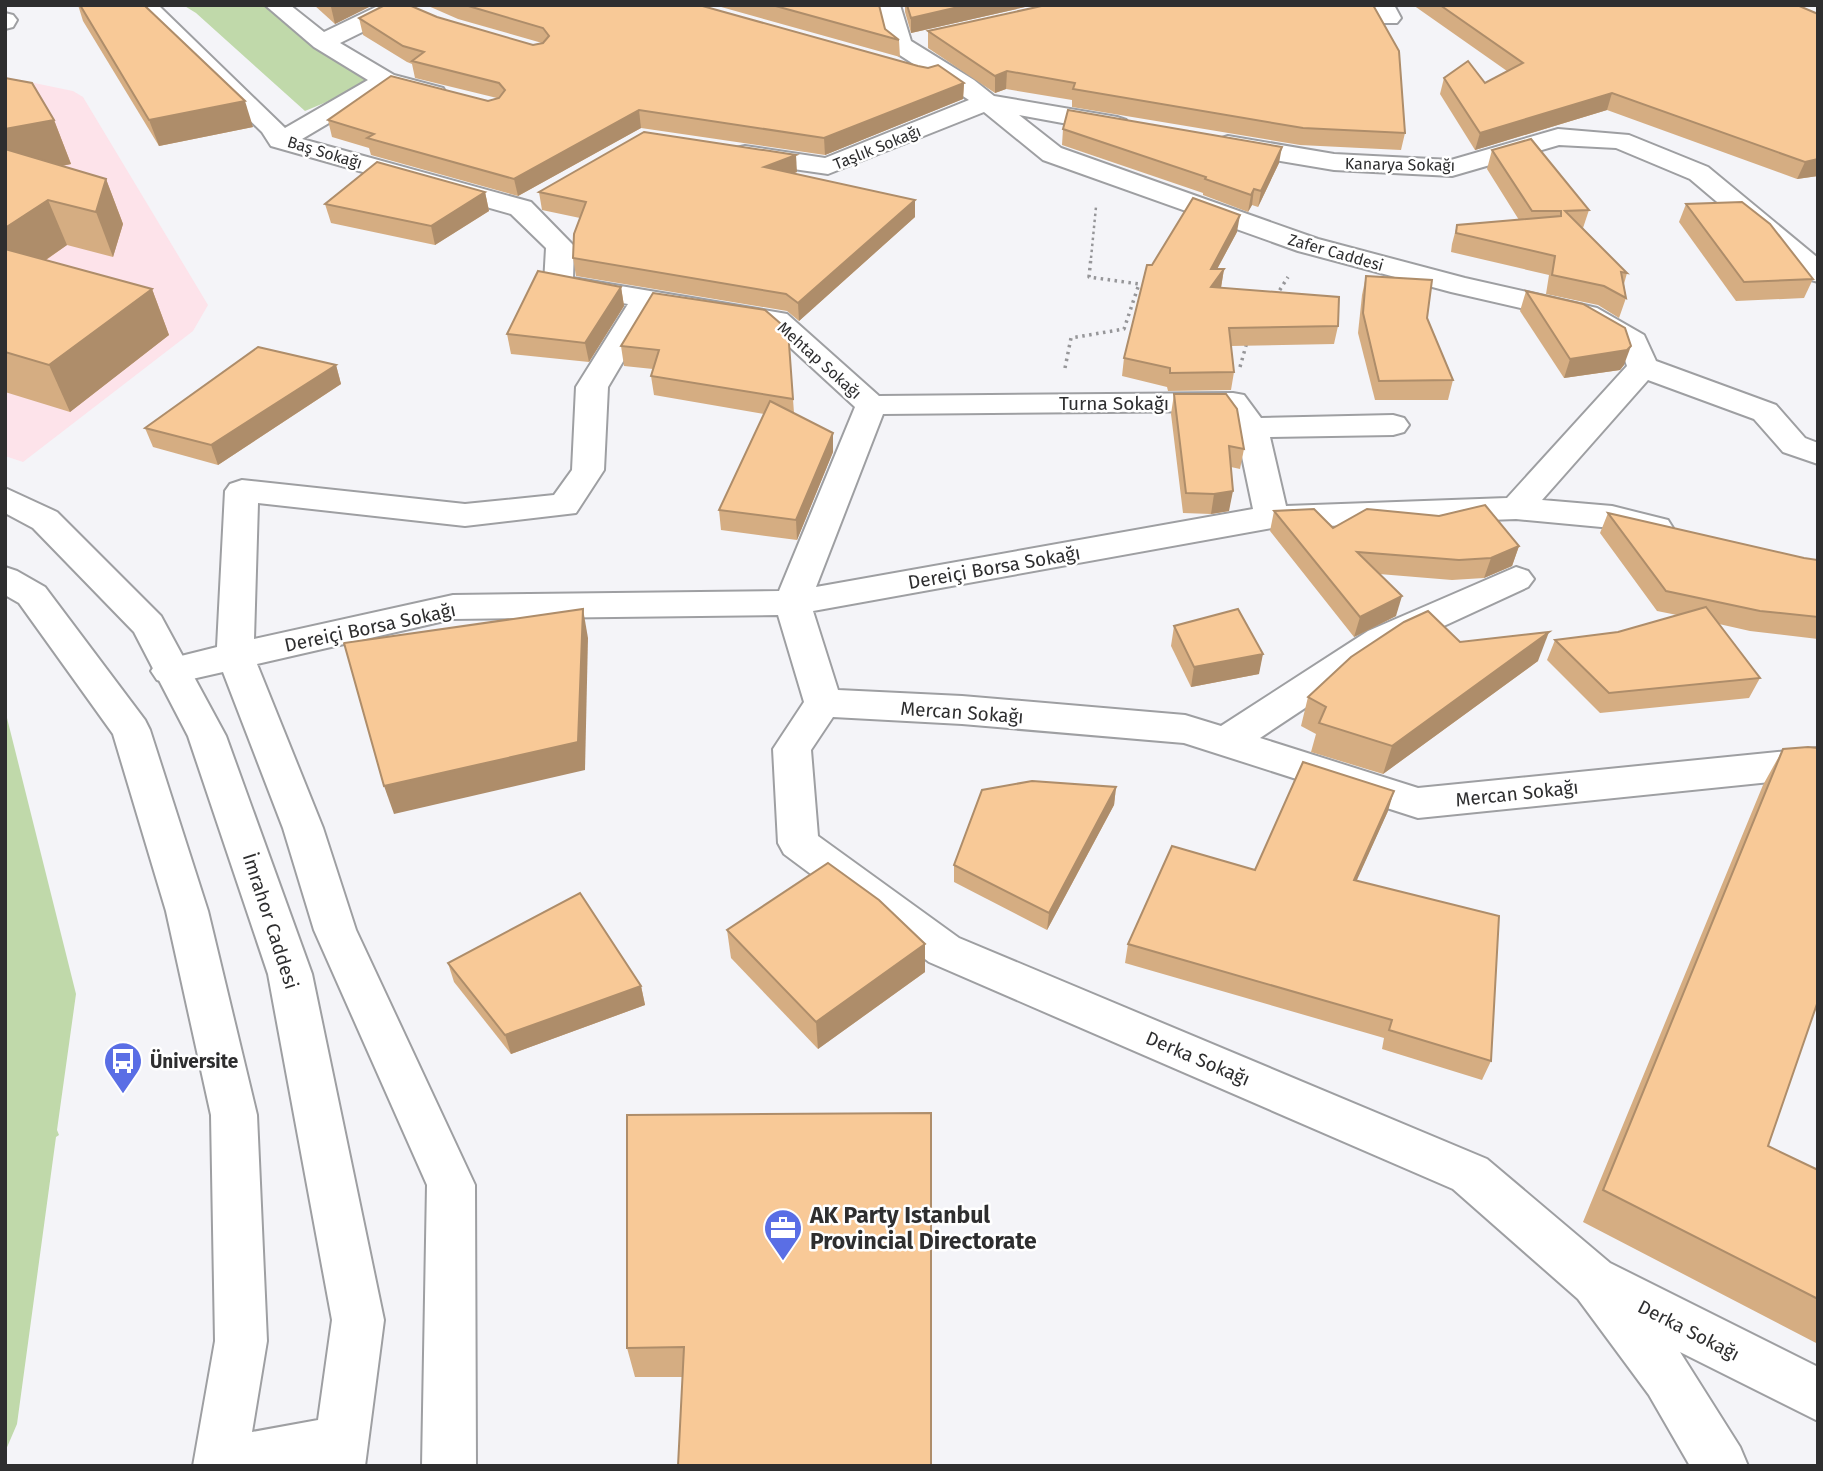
<svg xmlns="http://www.w3.org/2000/svg" width="1823" height="1471" viewBox="0 0 1823 1471" font-family="'Fira Sans',sans-serif">
<style>
.education{fill:#fde3ea}
.green{fill:#c0d9aa}
.lines{fill:none;stroke-linecap:round;stroke-linejoin:round}
.minor-casing{stroke:#9e9fa2;stroke-width:4}
.major-casing{stroke:#9e9fa2;stroke-width:4}
.path-far1{stroke:#969699;stroke-width:2.5;stroke-dasharray:2.5 3.5;stroke-linecap:butt}
.path{stroke:#969699;stroke-width:3.5;stroke-dasharray:2.5 4.5;stroke-linecap:butt}
.minor{fill:#fff;fill-rule:evenodd}
.major{fill:#fff;fill-rule:evenodd}
.wall{fill:#d5ad82}
.shaded-wall{fill:#ae8d6a}
.building{fill:#f8c997;stroke:#ae8d6a;stroke-width:2}
.labels{text-anchor:middle;stroke-width:5;stroke-linejoin:round;paint-order:stroke}
.far-street-label{font-size:16px;fill:#2e2e2f;stroke:#fff}
.street-label{font-size:19px;fill:#2e2e2f;stroke:#fff}
.poi-label{font-size:19px;font-weight:bold;fill:#2e2e2f;stroke:#fff;text-anchor:start}
.near-poi-label{font-size:23px;font-weight:bold;fill:#2e2e2f;stroke:#fff;text-anchor:start}
</style>
<rect width="100%" height="100%" fill="#f4f4f8"/>
<!-- education -->
<polygon class="education" points="5,77 73,91 83,97 208,305 193,331 23,462 5,456"/>
<!-- green -->
<g class="green">
<polygon points="183,5 273,5 372,83 305,111 196,13"/>
<polygon points="5,710 76,994 57,1130 59,1135 56,1137 17,1424 5,1452"/>
</g>
<g class="lines">
<defs>
<g id="minor">
<path d="M130,5H158L285,128L368,80L314,47L265,5H290L324,32L380,5H410L407,10L340,43L394,75L443,88L446,93L443,98L434,100L388,88L302,139L531,202L574,246L573,278L787,314L879,396L1233,393L1244,395L1261,418L1393,415L1404,418L1409,425L1404,432L1393,435L1270,437L1286,506L1507,498L1627,366L1620,346L1577,321L1451,292L1298,251L1043,160L984,112L828,174L745,162L736,160L732,154L736,148L745,146L825,158L969,100L892,50L878,5H900L911,41L974,80L994,96L1117,117L1126,120L1130,125L1126,130L1117,133L1019,115L1061,148L1318,239L1465,278L1597,308L1644,335L1656,361L1776,405L1805,438L1818,443V464L1783,452L1754,419L1648,380L1542,500L1612,506L1668,520L1673,528L1668,536L1656,539L1612,528L1516,519L1272,528L813,611L838,690L962,696L1185,715L1221,726L1368,631L1516,567L1528,571L1534,579L1528,587L1394,649L1260,738L1418,788L1818,748V777L1418,818L1184,743L962,724L833,717L811,750L818,836L959,938L1487,1159L1610,1263L1818,1367V1421L1680,1352L1740,1447L1748,1466H1690L1649,1395L1578,1299L1453,1189L929,962L784,854L778,843L773,749L804,702L778,615L453,619L257,664L323,828L356,930L475,1185L476,1466H422L427,1185L314,930L283,828L223,672L170,684L157,680L151,671L157,662L217,647L225,491L230,484L242,480L465,504L554,495L572,470L576,387L628,304L548,290L544,284L546,248L511,214L271,146L262,132ZM654,309L768,327L855,407L779,591L453,595L254,639L258,503L465,526L576,513L604,470L608,387ZM1224,411L1236,428L1253,509L816,587L883,414Z"/>
<polygon points="1371,5 1394,5 1401,18 1397,23 1381,23"/>
<polygon points="5,13 13,15 17,20 13,27 5,29"/>
<polygon points="1558,129 1629,135 1708,167 1818,258 1818,282 1808,279 1690,179 1616,148 1559,145 1452,176 1334,170 1228,152 1219,149 1215,144 1219,139 1228,136 1334,154 1451,160"/>
</g>
<polygon id="major" points="5,488 57,512 161,616 226,736 312,974 384,1320 365,1466 193,1466 215,1341 211,1115 166,911 113,734 19,603 5,595 5,567 17,571 45,587 145,720 150,730 208,911 257,1115 267,1341 252,1432 318,1420 332,1320 268,974 188,736 134,632 33,528 5,513"/>
</defs>
<!-- minor casing -->
<use href="#minor" class="minor-casing"/>
<!-- major casing -->
<use href="#major" class="major-casing"/>
<!-- path-far1 -->
<polyline class="path-far1" points="1091,258 1096,207"/>
<!-- path -->
<g class="path">
<polyline points="1276,296 1288,277"/>
<polyline points="1240,367 1247,342"/>
<polyline points="1065,368 1071,338 1124,329 1139,284 1089,277 1091,257"/>
</g>
<!-- minor -->
<use href="#minor" class="minor"/>
<!-- major -->
<use href="#major" class="major"/>
</g>
<!-- wall -->
<g class="wall">
<polygon points="78,5 144,5 253,127 159,146 83,21"/>
<polygon points="314,5 373,5 335,24"/>
<polygon points="426,5 699,5 964,83 963,99 825,155 641,128 518,196 371,155 369,148 332,137 328,120 488,101 497,98 415,78 412,64 407,62 363,35 359,18 437,17 533,45 542,43 458,19"/>
<polygon points="714,5 879,5 885,29 899,40 900,57"/>
<polygon points="905,5 1034,5 911,33 905,12"/>
<polygon points="1413,5 1797,5 1818,176 1797,179 1607,110 1475,150 1440,94 1444,78 1485,83 1507,71"/>
<polygon points="928,31 1405,133 1401,150 1300,145 1072,107 1072,100 1006,89 995,93 928,48"/>
<polygon points="5,78 54,120 71,164 62,166 106,179 123,224 113,257 67,245 46,260 152,289 169,335 70,412 5,392"/>
<polygon points="1063,129 1279,163 1258,207 1252,205 1248,212 1203,195 1203,193 1062,145"/>
<polygon points="1492,150 1589,210 1583,228 1627,273 1624,284 1626,298 1619,318 1598,305 1546,294 1549,275 1451,252 1452,244 1457,225 1519,220 1487,169"/>
<polygon points="797,172 792,174 915,217 799,321 787,311 576,276 573,258 580,218 542,210 539,192"/>
<polygon points="485,192 489,211 435,245 331,223 325,204"/>
<polygon points="1686,204 1813,279 1804,298 1736,301 1679,222"/>
<polygon points="1237,232 1217,269 1224,269 1221,288 1338,326 1334,344 1231,346 1234,372 1231,390 1168,391 1167,387 1122,376 1124,358 1152,265"/>
<polygon points="1366,276 1427,318 1453,380 1448,400 1375,400 1358,333 1362,295"/>
<polygon points="621,287 624,306 589,362 511,354 507,334"/>
<polygon points="1526,291 1624,365 1620,370 1564,378 1520,311"/>
<polygon points="788,330 794,413 833,433 833,452 797,540 721,530 719,510 764,414 654,395 651,376 653,369 624,366 621,346"/>
<polygon points="336,365 341,384 218,465 153,447 145,428"/>
<polygon points="1174,394 1244,449 1240,469 1231,467 1229,511 1211,514 1183,513 1171,414"/>
<polygon points="1274,511 1333,528 1519,546 1512,566 1484,578 1452,580 1379,574 1396,616 1354,637 1270,531"/>
<polygon points="1608,513 1804,558 1818,560 1818,639 1750,631 1719,624 1760,678 1749,698 1600,713 1547,660 1555,640 1618,632 1677,615 1657,611 1600,533"/>
<polygon points="1174,626 1259,674 1191,687 1171,646"/>
<polygon points="1460,642 1538,661 1383,774 1311,752 1316,734 1301,726 1308,697"/>
<polygon points="1783,749 1768,1146 1818,1170 1818,1344 1583,1222 1763,785"/>
<polygon points="1116,787 1114,805 1047,930 954,882 954,865"/>
<polygon points="1388,811 1356,881 1491,1061 1482,1080 1382,1049 1384,1038 1125,963 1128,944 1255,870"/>
<polygon points="727,930 925,944 925,972 818,1049 731,958"/>
<polygon points="448,963 641,986 645,1005 511,1054 454,982"/>
<polygon points="627,1115 931,1466 682,1377 635,1377 627,1348"/>
</g>
<!-- shaded-wall -->
<g class="shaded-wall">
<polygon points="336,5 373,5 335,24 331,7"/>
<polygon points="967,5 1034,5 911,33 911,18"/>
<polygon points="1007,71 1006,89 995,93 995,76"/>
<polygon points="964,83 963,99 825,155 824,138"/>
<polygon points="1612,93 1607,110 1475,150 1480,133"/>
<polygon points="245,101 253,127 159,146 149,120"/>
<polygon points="639,110 641,128 518,196 514,179"/>
<polygon points="54,120 71,164 5,177 5,129"/>
<polygon points="1282,147 1279,163 1258,207 1261,191"/>
<polygon points="796,155 797,172 765,184 764,167"/>
<polygon points="1818,159 1818,176 1797,179 1805,162"/>
<polygon points="106,179 123,224 113,257 96,212"/>
<polygon points="1254,189 1252,205 1248,212 1251,195"/>
<polygon points="485,192 489,211 435,245 431,226"/>
<polygon points="48,200 67,245 5,288 5,228"/>
<polygon points="915,200 915,217 799,321 798,303"/>
<polygon points="1240,215 1237,232 1208,286 1211,269"/>
<polygon points="1224,269 1221,287 1209,305 1211,287"/>
<polygon points="621,287 624,306 589,362 585,343"/>
<polygon points="152,289 169,335 70,412 49,365"/>
<polygon points="1631,346 1624,365 1620,370 1564,378 1570,359"/>
<polygon points="336,365 341,384 218,465 211,445"/>
<polygon points="833,433 833,452 797,540 796,520"/>
<polygon points="1233,491 1229,511 1211,514 1214,494"/>
<polygon points="1519,546 1512,566 1484,578 1491,558"/>
<polygon points="1402,596 1396,616 1354,637 1360,617"/>
<polygon points="583,609 588,638 585,770 394,814 384,786"/>
<polygon points="1549,632 1538,661 1383,774 1392,746"/>
<polygon points="1263,654 1259,674 1191,687 1194,667"/>
<polygon points="1116,787 1114,805 1047,930 1049,913"/>
<polygon points="1394,791 1388,811 1348,900 1354,880"/>
<polygon points="925,944 925,972 818,1049 816,1022"/>
<polygon points="641,986 645,1005 511,1054 505,1035"/>
</g>
<!-- building -->
<g class="building">
<polygon points="80,5 144,5 245,101 149,120"/>
<polygon points="385,5 409,5 437,17 533,45 543,43 549,36 543,28 465,5 699,5 918,66 928,68 938,65 964,83 824,138 639,110 514,179 367,138 374,134 328,120 391,76 488,101 499,98 505,90 499,83 412,61 424,52 403,46 359,18"/>
<polygon points="772,5 879,5 885,29 899,40"/>
<polygon points="907,5 967,5 911,18"/>
<polygon points="1046,5 1373,5 1399,51 1405,133 1303,128 1073,89 1075,83 1007,71 995,76 928,31"/>
<polygon points="1440,5 1797,5 1818,14 1818,159 1805,162 1612,93 1480,133 1444,78 1468,61 1485,83 1523,63"/>
<polygon points="5,78 32,83 54,120 5,129"/>
<polygon points="1068,110 1282,147 1261,191 1254,189 1251,195 1205,179 1206,177 1063,129"/>
<polygon points="644,132 796,155 764,167 915,200 798,303 786,294 573,258 574,234 586,202 539,192"/>
<polygon points="1531,139 1589,210 1565,211 1627,273 1621,272 1626,298 1604,286 1552,275 1555,256 1456,233 1457,225 1561,216 1561,211 1532,211 1492,150"/>
<polygon points="5,149 106,179 96,212 48,200 5,228"/>
<polygon points="377,162 485,192 431,226 325,204"/>
<polygon points="1193,198 1240,215 1211,269 1224,269 1211,287 1339,297 1338,326 1229,328 1234,372 1170,373 1170,368 1124,358 1147,265 1152,265"/>
<polygon points="1742,202 1770,224 1813,279 1744,282 1686,204"/>
<polygon points="5,249 152,289 49,365 5,352"/>
<polygon points="538,271 621,287 585,343 507,334"/>
<polygon points="1366,276 1432,280 1427,318 1453,380 1379,381 1363,313"/>
<polygon points="1526,291 1583,304 1625,328 1631,346 1627,350 1570,359"/>
<polygon points="653,293 765,310 788,330 793,399 651,376 659,350 621,346"/>
<polygon points="258,347 336,365 211,445 145,428"/>
<polygon points="1174,394 1226,394 1237,409 1244,449 1229,446 1233,491 1214,494 1186,493"/>
<polygon points="770,401 833,433 796,520 719,510"/>
<polygon points="1485,505 1519,546 1491,558 1459,560 1357,552 1402,596 1360,617 1274,511 1314,509 1333,528 1367,509 1439,516"/>
<polygon points="1608,513 1804,558 1818,560 1818,617 1760,611 1666,591"/>
<polygon points="1706,607 1760,678 1609,693 1555,640 1618,632"/>
<polygon points="583,609 578,742 384,786 344,643"/>
<polygon points="1238,609 1263,654 1194,667 1174,626"/>
<polygon points="1428,611 1460,642 1549,632 1392,746 1319,723 1326,707 1308,697 1351,657 1404,622"/>
<polygon points="1808,747 1818,748 1818,1001 1768,1146 1818,1170 1818,1299 1603,1190 1783,749"/>
<polygon points="1303,762 1394,791 1354,880 1499,916 1491,1061 1389,1030 1392,1020 1128,944 1172,846 1255,870"/>
<polygon points="1032,781 1116,787 1049,913 954,865 982,790"/>
<polygon points="828,863 879,900 925,944 816,1022 727,930"/>
<polygon points="580,893 641,986 505,1035 448,963"/>
<polygon points="931,1113 931,1466 678,1466 684,1347 627,1348 627,1115"/>
</g>
<!-- icons -->
<defs>
<symbol id="bus-pin" viewBox="-11 -11 22 30"><path d="M0 17L-7.5 6A9.5 9.5 0 1 1 7.5 6Z" fill="#5a6ee5" stroke="#fff"/><path d="M-5-6H5V4H4V6H2V4H-2V6H-4V4H-5ZM-3.5-4V0h7V-4ZM-3.5 1.2v1.5H-2V1.2ZM2 1.2v1.5H3.5V1.2Z" fill="#fff"/></symbol>
<symbol id="office-pin" viewBox="-11 -11 22 30"><path d="M0 17L-7.5 6A9.5 9.5 0 1 1 7.5 6Z" fill="#5a6ee5" stroke="#fff"/><path d="M-6-3h4V-5.5h4V-3h4V5H-6ZM-1-4.5V-3h2v-1.5ZM-6 0V1H6V0Z" fill="#fff"/></symbol>
</defs>
<g fill-rule="evenodd">
<use href="#bus-pin" x="101" y="1039" width="44" height="60"/>
<use href="#office-pin" x="761" y="1206" width="44" height="60"/>
</g>
<g class="labels">
<!-- far-street labels -->
<g class="far-street-label">
<text transform="translate(877 147) rotate(-22)" y="6">Taşlık Sokağı</text>
<text transform="translate(325 152) rotate(17)" y="6">Baş Sokağı</text>
<text transform="translate(1400 164) rotate(1)" y="6">Kanarya Sokağı</text>
<text transform="translate(1336 252) rotate(16)" y="6">Zafer Caddesi</text>
<text transform="translate(820 360) rotate(42)" y="6">Mehtap Sokağı</text>
</g>
<!-- street labels -->
<g class="street-label">
<text x="1114" y="410">Turna Sokağı</text>
<text transform="translate(994 567) rotate(-10)" y="7">Dereiçi Borsa Sokağı</text>
<text transform="translate(370 627) rotate(-12)" y="7">Dereiçi Borsa Sokağı</text>
<text transform="translate(962 712) rotate(4)" y="7">Mercan Sokağı</text>
<text transform="translate(1517 793) rotate(-6)" y="7">Mercan Sokağı</text>
<text transform="translate(271 921) rotate(72)" y="7">İmrahor Caddesi</text>
<text transform="translate(1198 1058) rotate(23)" y="7">Derka Sokağı</text>
<text transform="translate(1689 1330) rotate(27)" y="7">Derka Sokağı</text>
</g>
<!-- poi labels -->
<g class="poi-label">
<text x="150" y="1068">Üniversite</text>
</g>
<!-- near-poi labels -->
<g class="near-poi-label">
<text x="810" y="1223">AK Party Istanbul<tspan x="810" dy="26">Provincial Directorate</tspan></text>
</g>
</g>
<!-- border -->
<rect width="1823" height="1471" fill="none" stroke="#2e2e2f" stroke-width="14"/>
</svg>
